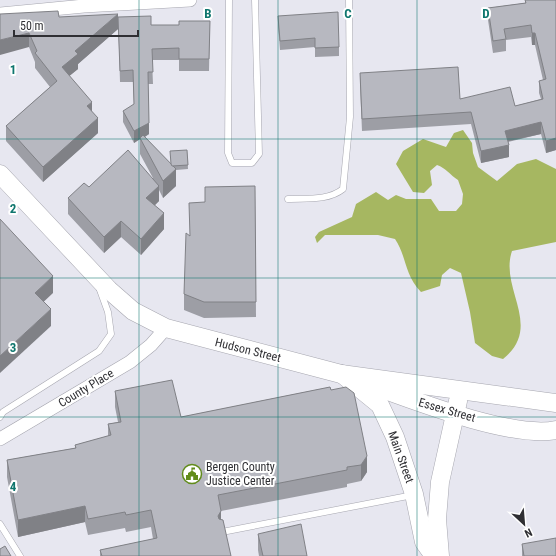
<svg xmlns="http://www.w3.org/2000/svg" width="556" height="556" viewBox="0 0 556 556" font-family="'Roboto Condensed',sans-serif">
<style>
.forest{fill:#a6b761}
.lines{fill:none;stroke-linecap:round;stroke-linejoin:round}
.service-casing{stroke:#a6a6af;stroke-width:7}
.minor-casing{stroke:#a6a6af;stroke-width:14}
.secondary-casing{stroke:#a6a6af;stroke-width:19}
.service{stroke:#fff;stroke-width:6}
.minor{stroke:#fff;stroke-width:13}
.secondary{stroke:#fff;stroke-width:18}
.wall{fill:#9d9ea5}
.shaded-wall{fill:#808186}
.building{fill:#b7b8c0;stroke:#808186}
.grid{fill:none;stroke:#0f766e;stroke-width:1;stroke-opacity:0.55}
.labels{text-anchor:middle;stroke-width:4;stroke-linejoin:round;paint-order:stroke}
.street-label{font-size:12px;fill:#2f2f33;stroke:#fff}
.poi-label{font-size:12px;fill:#2f2f33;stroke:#fff;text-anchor:start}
.grid-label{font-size:13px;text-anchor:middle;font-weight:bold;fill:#0f766e;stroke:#fff;stroke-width:4;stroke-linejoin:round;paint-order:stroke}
</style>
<rect width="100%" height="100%" fill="#e7e7f0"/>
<!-- forest -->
<path class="forest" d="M463,130L472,143L473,153L478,167L497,181L517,164L536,159L556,169V242L512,251C499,289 544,326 503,359L492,356L475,343L470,312L461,273L450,268L442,275L440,286L421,292C404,274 407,257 395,239L378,235H325L317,243L315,237L319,232L352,217L356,204L376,192L388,200L396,195L406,199H431L439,211H456L462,204L463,194L458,180C450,175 446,168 437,165L430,171L432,185L424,193L413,192L396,164L403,151L423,139L446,147L454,133Z"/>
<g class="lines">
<defs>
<g id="service">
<polyline points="229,0 228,153 232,163 252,163 259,154 255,0"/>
<path d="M288,199C306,198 328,201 343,189L350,117L349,0"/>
<polyline points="0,417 3,412 99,351 111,334 108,312 100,290"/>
<polyline points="0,524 20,556"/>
<polyline points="222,532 413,495"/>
</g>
<g id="minor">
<polyline points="0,14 84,6 190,0"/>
<polyline points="0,439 130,362 151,345 166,328"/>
</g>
<g id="secondary">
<polyline points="0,174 109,290 133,311 166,328 341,374 556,403"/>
<polyline points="342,374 380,405 395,437 414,494 424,542 434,556"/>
<path d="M374,386C415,401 514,439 556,430"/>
<polyline points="440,556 437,519 440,482 458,401"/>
</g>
</defs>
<!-- service casing -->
<use href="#service" class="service-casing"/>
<!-- minor casing -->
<use href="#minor" class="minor-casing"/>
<!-- secondary casing -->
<use href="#secondary" class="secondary-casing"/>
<!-- service -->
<use href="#service" class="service"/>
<!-- minor -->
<use href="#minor" class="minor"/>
<!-- secondary -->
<use href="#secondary" class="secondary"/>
</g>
<!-- wall -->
<g class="wall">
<polygon points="525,0 556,0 556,150 546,153 541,134 508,142 509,157 481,163 471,124 362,131 360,85 360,73 460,99 515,106 541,99 539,93 539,81 543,80 535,45 532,45 531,37 506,40 506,51 493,53 488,20 488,8 525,3"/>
<polygon points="0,14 59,17 118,29 78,64 78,69 69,76 92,112 98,133 43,182 6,141 6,126 50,87 35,68 35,62 29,47"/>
<polygon points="278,16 339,47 339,56 315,57 315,47 280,50 278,25"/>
<polygon points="118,17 151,25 179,25 210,21 209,71 179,71 179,60 152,60 153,84 148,84 149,134 145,137 170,164 187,150 188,169 176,170 176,186 163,198 159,190 159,201 155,205 164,229 141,255 121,237 104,253 68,214 68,198 89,187 153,178 140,154 140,139 134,143 123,122 123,111 134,105 133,82 120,82"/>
<polygon points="255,186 256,317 204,318 184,310 184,294 190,236 205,202"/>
<polygon points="330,387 367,472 361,481 347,484 347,487 221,511 221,519 231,556 100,556 100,550 153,539 151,527 126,532 125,528 88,535 85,522 18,537 7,477 7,460 75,448 75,445 108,436 108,424 118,422 115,407 115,391 181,417"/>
<polygon points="258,534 307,556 259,556 258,550"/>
<polygon points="522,544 556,556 522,556"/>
</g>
<!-- shaded-wall -->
<g class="shaded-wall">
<polygon points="118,14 118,29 78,64 78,69 62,82 62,67 75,51"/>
<polygon points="29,33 29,47 0,55 0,40"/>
<rect x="532" y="33" width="3" height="12"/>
<polygon points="92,102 92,116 87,106"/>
<polygon points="98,118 98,133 43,182 43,167"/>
<polygon points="541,122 541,134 505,142 505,131"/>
<polygon points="149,123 149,134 141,139 140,138 140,139 134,143 134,131"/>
<polygon points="556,138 556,150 546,153 546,141"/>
<polygon points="509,145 509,157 481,163 481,151"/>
<polygon points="176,169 176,186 163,198 163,181"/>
<polygon points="159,186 159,201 146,214 146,198"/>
<polygon points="164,213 164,229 141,255 141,239"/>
<polygon points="121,221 121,237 104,253 104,237"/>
<polygon points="53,276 53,293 35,310 35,293"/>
<polygon points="51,309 51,326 0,373 0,356"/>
<polygon points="367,456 367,472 361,481 361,465"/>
<polygon points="85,506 85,522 18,537 18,520"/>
<polygon points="221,511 221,528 218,516"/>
</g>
<!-- building -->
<g class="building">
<polygon points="525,0 556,0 556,138 546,141 541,122 505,131 509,145 481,151 471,112 362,119 360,73 458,67 460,99 510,87 515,106 543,99 539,81 546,79 535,33 532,33 531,25 504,29 506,39 493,41 488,8 526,3"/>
<polygon points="58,11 59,17 118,14 75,51 78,54 62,67 92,102 87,106 98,118 43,167 6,126 57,81 35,53 37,51 29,33 0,40 0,14"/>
<polygon points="338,12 339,47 315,48 315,38 280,41 278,16"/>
<polygon points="151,16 151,25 179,25 179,21 210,21 209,59 179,59 179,48 152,49 153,72 148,72 149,123 134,131 123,111 134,104 133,70 120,71 118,17"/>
<polygon points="143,135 176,169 163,181 140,138"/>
<polygon points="128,150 159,186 146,198 164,213 141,239 121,221 104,237 68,198 84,183 89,187"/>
<polygon points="187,150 188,165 172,166 171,164 170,151"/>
<polygon points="255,186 256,302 204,302 184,294 186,233 190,236 189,203 205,202 205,187"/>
<polygon points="0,219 53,276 35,293 51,309 0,356"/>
<polygon points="172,380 181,417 330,387 331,390 346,387 354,393 367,456 361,465 347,467 347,470 218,495 221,511 218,516 219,519 223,520 231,556 102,556 100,550 157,538 151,510 126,515 125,512 88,519 85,506 18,520 7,460 76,448 75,445 111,435 108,424 121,422 115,391"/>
<polygon points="301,524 307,556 263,556 258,534"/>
<polygon points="556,538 556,556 524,556 522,544"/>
<polygon points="5,546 11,556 0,556 0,549"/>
</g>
<!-- grid -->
<path class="grid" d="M139,0V556M278,0V556M417,0V556M0,139H556M0,278H556M0,417H556"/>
<!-- icons -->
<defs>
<symbol id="civic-ring" viewBox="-11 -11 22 22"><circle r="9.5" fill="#fff" stroke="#618b1b" stroke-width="1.5"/><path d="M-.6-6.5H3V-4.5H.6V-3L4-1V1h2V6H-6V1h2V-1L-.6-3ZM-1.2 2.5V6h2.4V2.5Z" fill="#618b1b"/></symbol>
</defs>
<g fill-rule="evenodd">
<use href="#civic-ring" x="181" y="463" width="22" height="22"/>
</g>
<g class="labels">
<!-- street labels -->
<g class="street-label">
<text transform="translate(248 350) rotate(14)" y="4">Hudson Street</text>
<text transform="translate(86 388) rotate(-31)" y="4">County Place</text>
<text transform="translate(447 410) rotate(16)" y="4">Essex Street</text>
<text transform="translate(401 457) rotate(70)" y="4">Main Street</text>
</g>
<!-- poi labels -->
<g class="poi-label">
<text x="206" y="471">Bergen County<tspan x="206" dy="14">Justice Center</tspan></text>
</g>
</g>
<g class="grid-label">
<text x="208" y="18">B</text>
<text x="348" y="18">C</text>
<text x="486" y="18">D</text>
<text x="13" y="74">1</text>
<text x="13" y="213">2</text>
<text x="13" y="352">3</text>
<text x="13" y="491">4</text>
</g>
<!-- north arrow -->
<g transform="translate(524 524) rotate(154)" stroke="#ffffff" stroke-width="3" paint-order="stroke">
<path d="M0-3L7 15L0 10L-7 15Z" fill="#2f2f33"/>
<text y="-6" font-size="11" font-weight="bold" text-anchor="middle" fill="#2f2f33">N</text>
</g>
<!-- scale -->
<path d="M14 30v6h124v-6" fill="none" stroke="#2f2f33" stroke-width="2"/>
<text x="20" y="30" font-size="12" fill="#2f2f33" stroke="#ffffff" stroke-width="3" paint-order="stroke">50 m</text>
</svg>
